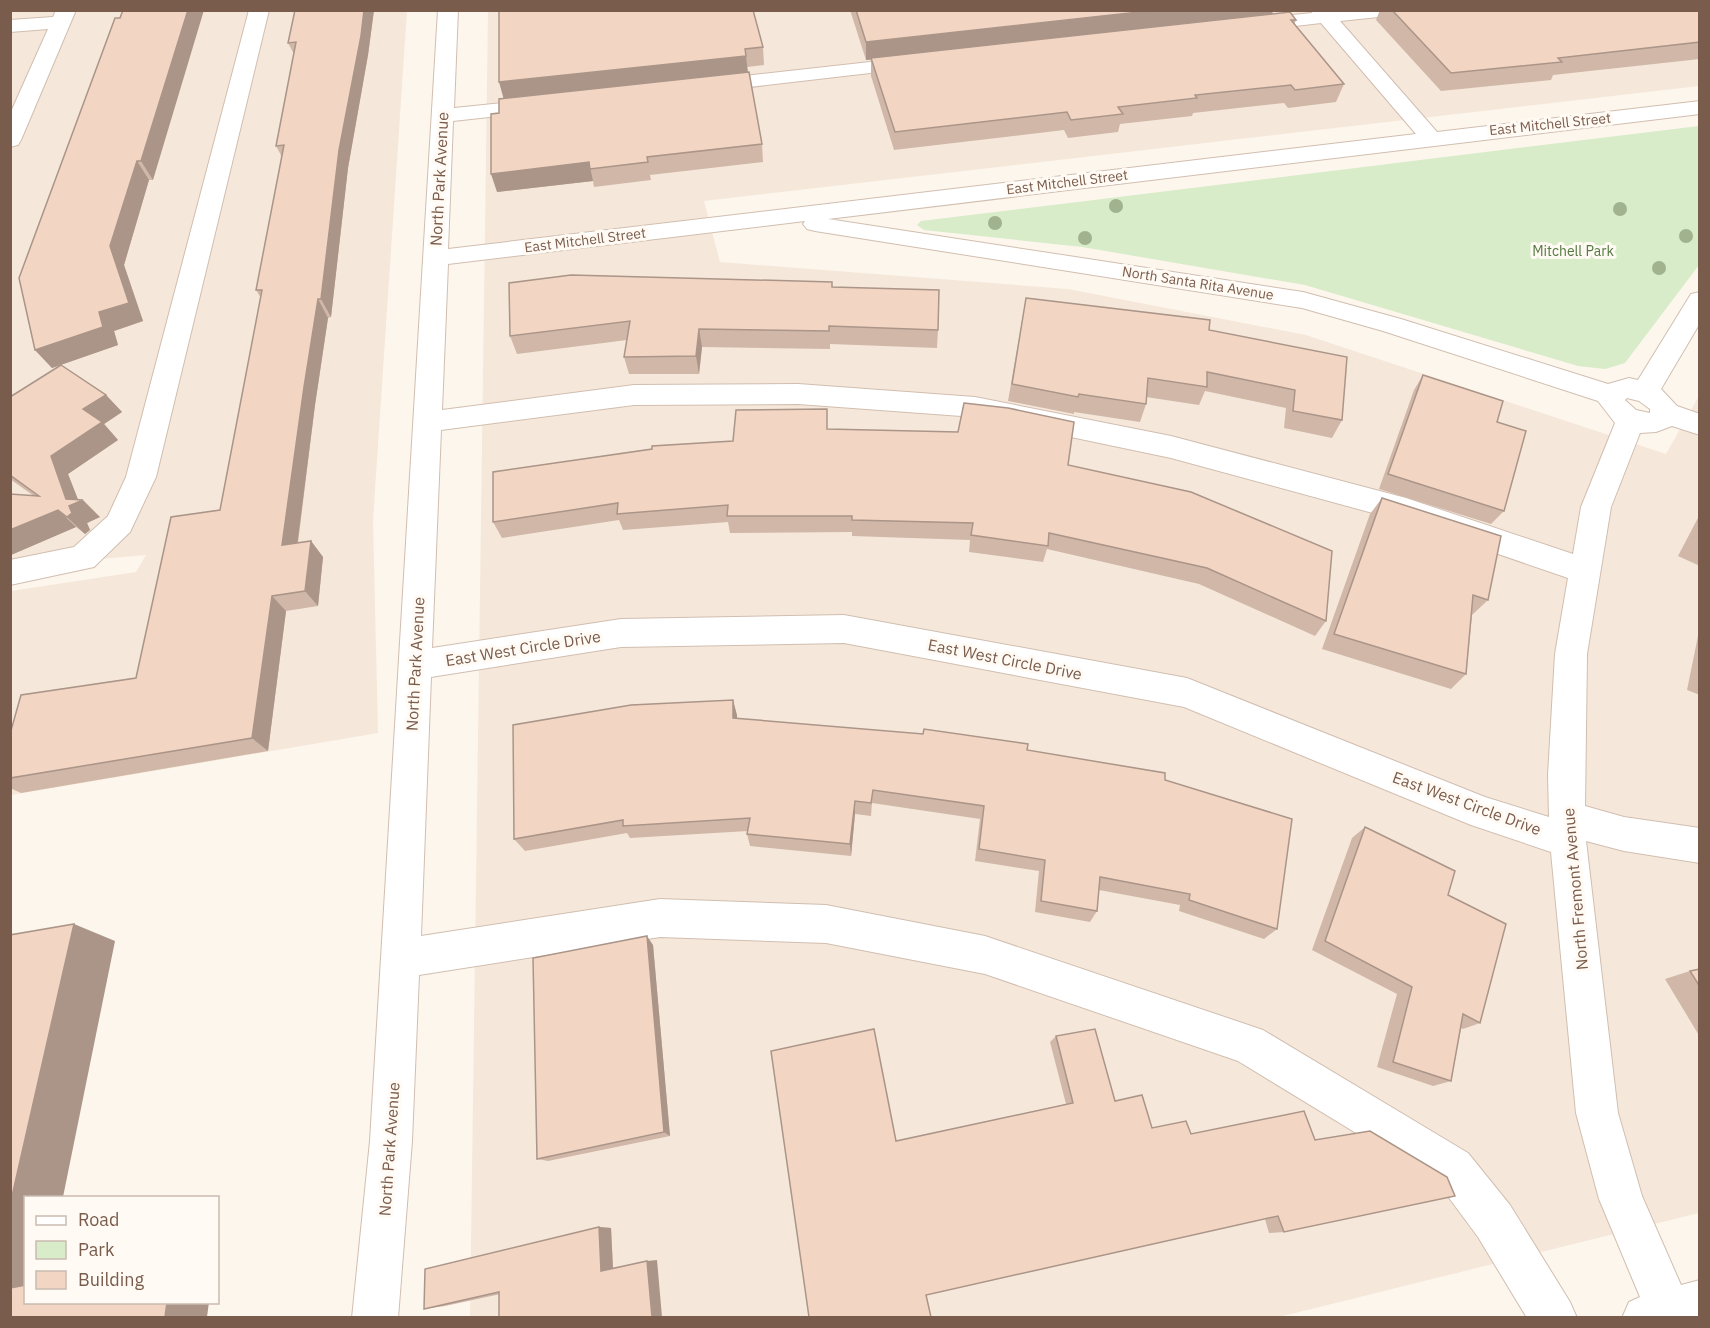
<svg xmlns="http://www.w3.org/2000/svg" width="1710" height="1328" viewBox="0 0 1710 1328" font-family="'IBM Plex Sans',sans-serif">
<style>
.residential{fill:#f5e8da}
.green{fill:#d8ecc9}
.lines{fill:none;stroke-linecap:round;stroke-linejoin:round}
.minor-casing{stroke:#d1beb0;stroke-width:2}
.minor{fill:#fff;fill-rule:evenodd}
.tree{fill:#a0b28e}
.wall{fill:#d1b7a8}
.shaded-wall{fill:#aa9588}
.building{fill:#f3d5c3;stroke:#aa9588;stroke-width:1.5}
.labels{text-anchor:middle;stroke-width:6;stroke-linejoin:round;paint-order:stroke}
.far-street-label{font-size:14px;fill:#7a5c4d;stroke:#fffaf3}
.far-park-label{font-size:14px;fill:#537a41;stroke:#fffaf3}
.street-label{font-size:16px;fill:#7a5c4d;stroke:#fffaf3}
</style>
<rect width="100%" height="100%" fill="#fdf6ec"/>
<!-- residential -->
<g class="residential">
<polygon points="11,11 407,11 373,520 378,733 11,795 11,591 136,572 146,555 11,567"/>
<polygon points="488,11 1699,11 1699,86 704,201 720,262 1068,289 1306,335 1666,454 1699,396 1699,1213 1279,1317 470,1318"/>
</g>
<!-- green -->
<polygon class="green" points="1699,126 1699,265 1625,363 1605,369 1578,366 1305,285 1082,247 924,230 917,225 921,221"/>
<g class="lines">
<defs>
<g id="minor">
<polygon points="56,10 76,10 21,140 18,145 10,147 10,114 48,29 10,32 10,20 53,17"/>
<polygon points="249,10 269,10 156,477 130,532 94,567 10,585 10,560 74,547 108,516 126,477"/>
<path d="M438,10H458L454,108L543,99L551,100L554,105L551,110L543,111L453,121L448,249L1416,134L1321,23L1253,31L1246,29L1243,25L1246,21L1253,19L1312,13L1311,10H1397L1388,16L1340,21L1437,132L1700,101V114L828,219L1303,292L1401,319L1608,384L1629,378L1638,380L1691,294L1700,292V323L1661,389L1677,406L1700,414V435L1672,426L1656,432L1640,433L1611,507L1587,654L1585,806L1624,817L1700,828V863L1624,851L1586,841L1618,1113L1642,1196L1681,1285L1700,1280V1318H1622L1629,1302L1640,1297L1599,1199L1576,1113L1551,852L1471,825L1184,707L844,643L621,647L431,677L421,936L660,899L826,905L985,936L1263,1030L1468,1153L1510,1205L1570,1302L1577,1318H1527L1478,1237L1438,1183L1238,1061L985,974L826,943L660,937L419,975L412,1141L398,1318H352L370,1141ZM805,221L803,224L807,229L815,231L1302,308L1383,331L1598,401L1615,423L1581,507L1573,554L1406,498L1171,436L975,397L798,384L634,385L442,410L448,264ZM1627,398L1639,401L1650,409V413L1636,410L1625,400ZM798,404L975,417L1171,458L1402,521L1568,578L1555,654L1548,775L1549,817L1485,797L1187,678L844,615L621,619L432,648L441,430L634,405Z"/>
<polygon points="915,57 922,59 925,63 922,67 707,92 700,90 696,86 700,82 707,80"/>
</g>
</defs>
<!-- minor casing -->
<use href="#minor" class="minor-casing"/>
<!-- minor -->
<use href="#minor" class="minor"/>
</g>
<!-- trees -->
<g class="tree">
<circle cx="1116" cy="206" r="7"/>
<circle cx="1620" cy="209" r="7"/>
<circle cx="995" cy="223" r="7"/>
<circle cx="1686" cy="236" r="7"/>
<circle cx="1085" cy="238" r="7"/>
<circle cx="1659" cy="268" r="7"/>
</g>
<!-- wall -->
<g class="wall">
<polygon points="295,10 374,10 368,55 348,168 331,317 328,318 315,405 298,543 311,541 323,557 318,606 286,611 268,751 21,793 10,788 10,734 136,678 220,510 261,298 256,290 282,157 276,146 294,54 288,43"/>
<polygon points="499,10 763,47 764,65 747,67 762,144 763,162 650,175 651,180 594,187 593,181 497,192 499,113 504,99"/>
<polygon points="850,10 1273,10 1272,14 1296,20 1294,25 1344,84 1336,102 1288,108 1284,103 1193,113 1192,116 1120,124 1118,132 1068,138 1064,130 894,150 871,76 871,60 866,60"/>
<polygon points="1380,10 1700,10 1700,59 1553,75 1551,80 1441,91 1376,20"/>
<polygon points="115,18 153,180 149,180 124,265 143,321 114,331 118,345 52,368 35,350"/>
<polygon points="832,287 938,330 937,348 830,344 830,349 702,347 699,374 629,374 624,357 627,340 517,354 510,336"/>
<polygon points="1026,298 1209,330 1342,420 1332,438 1284,428 1286,408 1205,391 1199,405 1146,397 1146,404 1140,422 1074,412 1074,414 1008,401"/>
<polygon points="1423,375 1497,422 1504,511 1491,524 1379,489 1414,390"/>
<polygon points="106,395 122,412 104,424 118,440 68,474 78,500 100,517 87,523 90,530 85,534 76,527 11,555 34,496 10,479 10,397"/>
<polygon points="827,429 1068,465 1326,621 1315,636 1199,584 1047,549 1043,562 969,552 970,540 852,536 852,532 730,533 728,522 623,530 619,520 502,538 493,522 733,441"/>
<polygon points="1382,498 1488,600 1472,615 1466,674 1451,689 1322,649 1370,514"/>
<polygon points="1700,514 1700,566 1678,556"/>
<polygon points="1700,626 1700,695 1687,690"/>
<polygon points="733,700 737,719 1027,750 1165,780 1277,929 1264,939 1179,911 1180,905 1099,890 1097,911 1090,922 1035,912 1039,871 975,861 980,819 872,803 871,816 855,814 851,856 750,846 747,834 748,831 630,838 627,833 525,851 514,839"/>
<polygon points="1365,827 1448,895 1480,1023 1463,1029 1461,1028 1451,1081 1433,1086 1377,1067 1397,994 1312,950 1352,838"/>
<polygon points="653,945 670,1136 548,1161 537,1159"/>
<polygon points="1700,969 1700,1037 1665,979 1690,971"/>
<polygon points="1056,1036 1115,1101 1152,1128 1191,1134 1304,1111 1284,1232 1269,1233 1265,1219 896,1141 1066,1104 1050,1042"/>
<polygon points="599,1227 611,1228 613,1268 657,1260 445,1306 424,1309"/>
</g>
<!-- shaded-wall -->
<g class="shaded-wall">
<polygon points="188,10 204,10 153,180 141,161"/>
<polygon points="364,10 374,10 368,55 348,168 331,317 321,299 339,150"/>
<polygon points="1157,10 1273,10 1272,15 866,60 866,42"/>
<polygon points="746,56 748,73 504,100 499,82"/>
<polygon points="137,161 149,180 124,265 143,321 114,331 118,345 52,368 35,350 99,312 110,246"/>
<polygon points="589,162 593,181 497,192 491,174"/>
<polygon points="318,299 328,318 315,405 295,562 282,545 304,387"/>
<polygon points="699,329 702,347 699,374 696,356"/>
<polygon points="106,395 122,412 104,424 118,440 68,474 79,502 83,500 100,517 87,523 90,530 85,534 67,517 69,506 51,456 83,409"/>
<polygon points="58,510 76,527 11,555 10,530"/>
<polygon points="311,541 323,557 318,606 305,591"/>
<polygon points="272,596 286,611 268,751 252,738"/>
<polygon points="733,700 737,715 737,733 733,718"/>
<polygon points="855,801 855,814 851,856 850,844"/>
<polygon points="74,924 115,941 63,1197 26,1197 26,1290 10,1291 10,1205"/>
<polygon points="647,936 653,945 670,1136 664,1132"/>
<polygon points="599,1227 611,1228 613,1270 601,1271"/>
<polygon points="657,1260 662,1317 652,1317 647,1261"/>
<polygon points="167,1302 209,1302 207,1317 165,1317"/>
</g>
<!-- building -->
<g class="building">
<polygon points="123,10 188,10 141,161 137,161 110,246 129,303 99,312 103,327 35,350 19,278 115,18 120,18"/>
<polygon points="295,10 364,10 361,36 339,150 321,299 318,299 304,387 282,545 311,541 305,591 272,596 252,738 10,778 10,734 21,695 136,678 171,517 220,510 262,290 256,290 284,145 276,146 296,42 288,43"/>
<polygon points="499,10 753,10 763,47 745,49 746,56 499,82"/>
<polygon points="856,10 1157,10 866,42"/>
<polygon points="1392,10 1700,10 1700,42 1558,58 1562,62 1451,73"/>
<polygon points="1290,12 1296,20 1291,20 1344,84 1295,90 1291,85 1195,95 1197,98 1118,107 1123,114 1071,120 1067,112 895,132 871,58"/>
<polygon points="749,72 762,144 647,157 648,162 590,169 589,162 491,174 491,114 499,113 499,99"/>
<polygon points="571,275 832,282 832,287 939,290 938,330 829,326 829,331 699,329 696,356 624,357 630,321 510,336 509,283"/>
<polygon points="1026,298 1210,320 1209,330 1347,357 1342,420 1293,411 1295,390 1207,372 1207,387 1148,378 1146,404 1079,394 1078,397 1012,384"/>
<polygon points="61,365 106,395 83,409 102,422 51,456 66,499 83,500 69,506 72,513 67,517 58,510 10,530 10,494 39,496 10,475 10,397"/>
<polygon points="1423,375 1503,401 1497,422 1526,431 1504,511 1388,474"/>
<polygon points="964,403 1008,408 1074,422 1068,465 1191,492 1332,551 1326,621 1207,568 1049,533 1048,546 971,535 973,523 852,520 852,516 727,516 728,505 617,514 618,503 493,522 493,472 652,449 652,446 733,441 736,410 827,409 827,429 958,432"/>
<polygon points="1382,498 1501,536 1488,600 1473,595 1466,674 1334,634"/>
<polygon points="733,700 733,718 923,734 924,729 1028,744 1027,750 1165,773 1165,780 1292,819 1277,929 1189,900 1190,894 1100,877 1097,911 1041,901 1045,860 979,849 984,806 873,790 871,803 855,801 850,844 747,834 750,818 623,826 623,820 514,839 513,725 631,705"/>
<polygon points="1365,827 1455,871 1448,895 1506,924 1480,1023 1463,1014 1451,1081 1393,1062 1412,987 1325,941"/>
<polygon points="74,924 10,1205 10,935"/>
<polygon points="647,936 664,1132 537,1159 533,958"/>
<polygon points="1700,969 1700,987 1690,971"/>
<polygon points="874,1029 896,1141 1073,1103 1056,1036 1095,1029 1115,1101 1142,1095 1152,1128 1186,1121 1191,1134 1304,1111 1315,1140 1370,1131 1447,1177 1455,1196 1284,1232 1278,1216 926,1295 931,1317 809,1317 771,1051"/>
<polygon points="599,1227 601,1271 647,1261 652,1317 499,1317 499,1292 424,1309 425,1269"/>
<polygon points="26,1285 26,1302 167,1302 165,1317 10,1317 10,1288"/>
</g>
<g class="labels">
<!-- far-street labels -->
<g class="far-street-label">
<text transform="translate(1550 124) rotate(-6)" y="5">East Mitchell Street</text>
<text transform="translate(1067 182) rotate(-7)" y="5">East Mitchell Street</text>
<text transform="translate(585 240) rotate(-7)" y="5">East Mitchell Street</text>
<text transform="translate(1198 283) rotate(9)" y="5">North Santa Rita Avenue</text>
</g>
<!-- far-park labels -->
<g class="far-park-label">
<text x="1573" y="256">Mitchell Park</text>
</g>
<!-- street labels -->
<g class="street-label">
<text transform="translate(439 179) rotate(-87)" y="6">North Park Avenue</text>
<text transform="translate(523 648) rotate(-9)" y="6">East West Circle Drive</text>
<text transform="translate(1005 659) rotate(11)" y="6">East West Circle Drive</text>
<text transform="translate(415 664) rotate(-87)" y="6">North Park Avenue</text>
<text transform="translate(1467 803) rotate(20)" y="6">East West Circle Drive</text>
<text transform="translate(1575 889) rotate(-95)" y="6">North Fremont Avenue</text>
<text transform="translate(389 1149) rotate(-86)" y="6">North Park Avenue</text>
</g>
</g>
<!-- border -->
<rect width="1710" height="1328" fill="none" stroke="#7a5c4d" stroke-width="24"/>
<!-- legend -->
<rect x="24" y="1196" width="195" height="108" fill="#fffaf3" stroke="#cabbb1" stroke-width="1.5"/>
<rect x="36" y="1216" width="30" height="9" fill="#ffffff" stroke="#cabbb1" stroke-width="1.5"/>
<text x="78" y="1226" font-size="18" fill="#7a5c4d">Road</text>
<rect x="36" y="1241" width="30" height="18" fill="#d8ecc9" stroke="#cabbb1" stroke-width="1.5"/>
<text x="78" y="1256" font-size="18" fill="#7a5c4d">Park</text>
<rect x="36" y="1271" width="30" height="18" fill="#f3d5c3" stroke="#cabbb1" stroke-width="1.5"/>
<text x="78" y="1286" font-size="18" fill="#7a5c4d">Building</text>
</svg>
